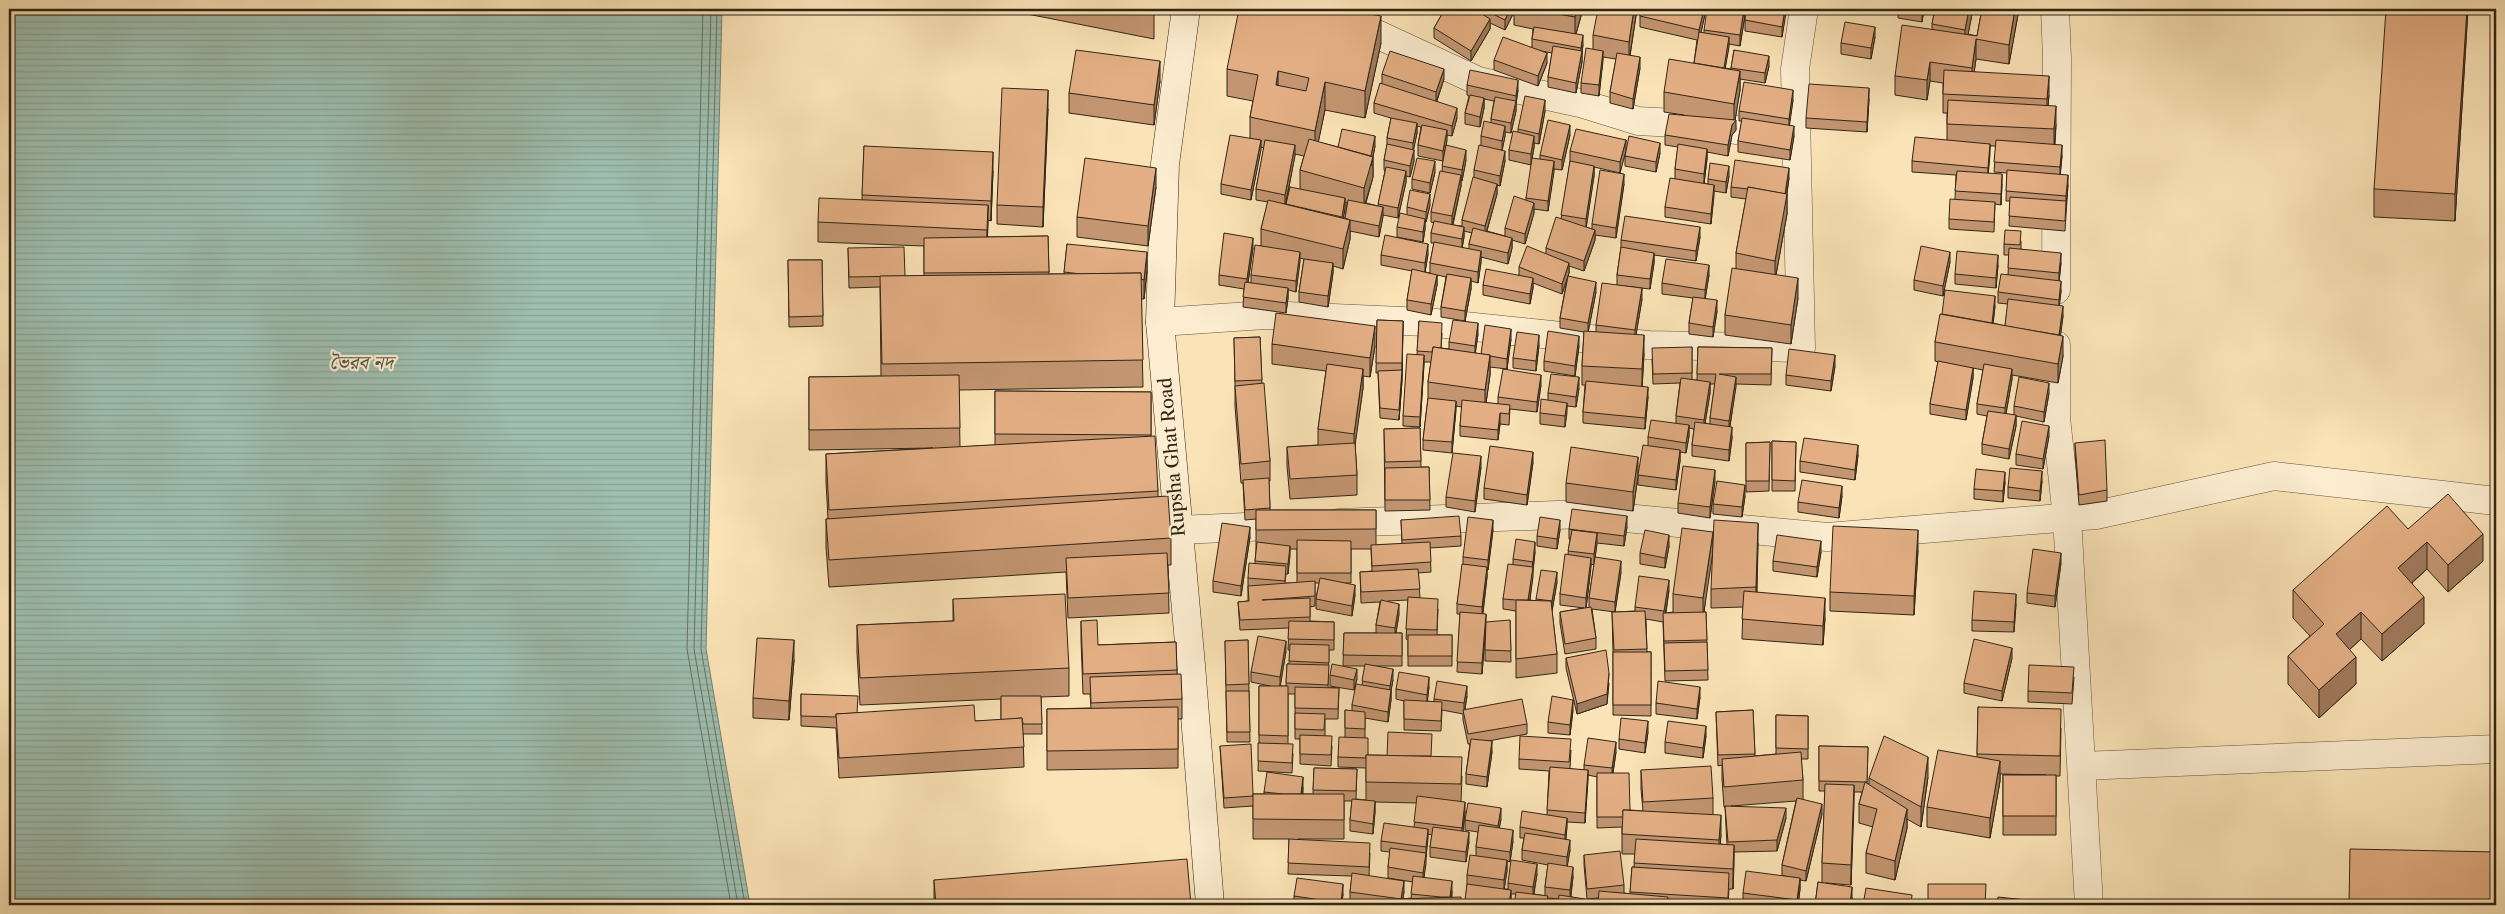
<svg xmlns="http://www.w3.org/2000/svg" width="2505" height="914" viewBox="0 0 2505 914" font-family="'Libre Caslon Text','Noto Serif Bengali',serif">
<style>
.water{fill:url(#water-rules);stroke:#728172}
.lines{fill:none;stroke-linecap:round;stroke-linejoin:round}
.shore{stroke:#677263;stroke-width:1}
.street-casing{stroke:#62543f;stroke-width:29}
.secondary-casing{stroke:#302517;stroke-width:29}
.street{stroke:#fcedd0;stroke-width:28}
.secondary{stroke:#fcedd0;stroke-width:28}
.wall{fill:#c39671;stroke:#302517;fill-rule:evenodd}
.shaded-wall{fill:#9f7a5c;stroke:#302517}
.building{fill:#e3ae83;stroke:#302517;fill-rule:evenodd}
.labels{text-anchor:middle;stroke-width:4.5;stroke-linejoin:round;paint-order:stroke}
.street-label{font-size:18px;fill:#302517;stroke:#fcedd0}
.water-label{font-size:19px;font-style:italic;fill:#515345;stroke:#fcedd0}
</style>
<defs>
<pattern id="water-rules" width="6" height="5" patternUnits="userSpaceOnUse" patternTransform="scale(1.25)"><rect width="6" height="5" fill="#9ebeaf"/><path d="M0 2.5h6" fill="none" stroke="#88a396"/></pattern>
</defs>
<rect width="100%" height="100%" fill="#fae3b6"/>
<filter id="stains"><feTurbulence type="fractalNoise" baseFrequency=".004" numOctaves="4"/><feColorMatrix values="0 0 0 0 .2 0 0 0 0 .09 0 0 0 0 .02 0 0 0 .5 -.17"/></filter>
<radialGradient id="worn" r=".72"><stop offset=".6" stop-color="#630" stop-opacity="0"/><stop offset="1" stop-color="#630" stop-opacity=".3"/></radialGradient>
<!-- water -->
<polygon class="water" points="9,9 722,9 706,649 750,905 9,905"/>
<g class="lines">
<!-- shore -->
<g class="shore">
<polyline points="703,9 687,649 731,905"/>
<polyline points="711,9 694,649 738,905"/>
<polyline points="717,9 701,649 745,905"/>
</g>
<defs>
<g id="street">
<polyline points="1282,9 1355,24 1478,81 1580,103 1638,121 1712,125 1736,130"/>
<polyline points="2055,9 2057,58 2056,290"/>
<polyline points="1160,322 1265,315 1426,322 1648,345 1801,348 1795,69 1804,9"/>
<polyline points="2056,345 2056,418 2067,517 2089,905"/>
<polyline points="1338,523 1583,514 1827,537 2096,515 2274,476 2496,501"/>
<polyline points="1179,530 1292,525"/>
<polyline points="2082,766 2496,749"/>
</g>
<polyline id="secondary" points="1186,9 1165,164 1160,322 1191,665 1210,905"/>
</defs>
<!-- street casing -->
<use href="#street" class="street-casing"/>
<!-- secondary casing -->
<use href="#secondary" class="secondary-casing"/>
<!-- street -->
<use href="#street" class="street"/>
<!-- secondary -->
<use href="#secondary" class="secondary"/>
</g>
<!-- wall -->
<g class="wall">
<polygon points="1002,9 1154,9 1154,39"/>
<polygon points="1445,9 1480,9 1479,12 1482,13 1482,9 1583,9 1576,34 1583,45 1582,51 1582,62 1576,93 1548,87 1548,77 1552,53 1541,51 1547,63 1538,86 1494,70 1494,60 1532,47 1532,39 1533,29 1514,25 1514,12 1505,30 1490,23 1490,29 1471,61 1434,38 1434,28"/>
<polygon points="1637,9 1630,56 1640,68 1633,109 1610,103 1610,92 1616,59 1603,57 1599,96 1581,93 1581,83 1593,50 1593,35"/>
<polygon points="1706,9 1701,32 1704,33 1704,30 1746,9 1740,46 1729,44 1725,68 1731,69 1734,50 1769,66 1765,83 1740,79 1740,90 1735,119 1736,130 1732,135 1728,156 1707,152 1707,159 1704,184 1708,184 1708,179 1729,176 1726,193 1714,191 1711,224 1665,217 1665,207 1675,179 1675,169 1678,147 1665,145 1665,135 1684,115 1664,112 1664,92 1694,63 1697,40 1640,27 1640,16"/>
<polygon points="1786,9 1782,37 1745,31 1745,20"/>
<polygon points="1898,9 1924,9 1922,22 1898,18"/>
<polygon points="1935,9 1973,9 1968,34 1977,36 1982,9 2019,9 2009,64 1976,59 1974,72 2049,95 2048,105 2056,125 2055,145 2062,156 2060,175 2068,185 2065,231 2009,226 2010,201 2006,201 2007,173 1994,172 1996,146 1990,146 1988,173 2002,184 2001,205 1995,204 1994,232 1949,229 1949,219 1955,199 1956,175 1912,172 1912,161 1947,140 1947,113 1943,113 1943,83 1930,81 1927,100 1895,95 1895,76 1932,29 1932,24"/>
<polygon points="2468,9 2455,221 2374,217 2374,189"/>
<polygon points="1875,37 1871,59 1841,54 1841,43"/>
<path d="M1381,43L1365,118L1325,110L1318,142L1338,147L1375,146L1373,157V177L1366,203L1378,206L1385,171L1384,170V160L1387,145V138L1391,118L1374,113V103L1382,84V74L1444,79L1437,101L1457,118L1452,136L1447,135L1446,145L1466,160L1462,181L1461,180V186L1453,225L1462,226V220L1474,178V170L1481,145V136L1491,123V119L1494,101L1484,99V108L1480,127L1465,124V113L1469,96L1467,95V85L1518,90L1516,104V111L1511,133L1505,132V136L1502,150L1505,161L1500,186L1497,185V194L1487,231L1505,236V228L1526,200V198L1540,160V155L1570,135L1562,170L1554,169L1548,211L1534,209V213L1525,244L1512,240V248L1508,264L1481,257V262L1478,283L1471,281V289L1465,321L1441,317V307L1446,277L1437,275V285L1431,315L1407,310V300L1412,271L1381,265V255L1428,254L1425,272L1430,273V263L1434,243H1431V233L1434,223L1431,222V212L1442,171L1443,161L1418,156V145L1421,127L1417,126V133L1413,150L1414,161L1410,177L1406,176V182L1398,218L1383,215L1379,237L1350,231V239L1343,269L1333,266V273L1328,307L1299,302V292L1304,259L1300,258L1296,292L1288,290V298L1286,313L1243,307L1244,289L1219,285V275L1253,248L1248,283H1251V275L1261,246V229L1268,202L1256,200V189L1264,148L1261,147L1251,200L1221,194V184L1250,138V117L1253,101L1227,96V69ZM1295,154L1304,156L1300,170V189L1286,204ZM1345,202L1347,203L1345,218H1343L1345,208ZM1464,231L1472,233L1469,244V249L1462,248L1464,237Z"/>
<polygon points="1160,81 1154,125 1069,113 1069,93"/>
<polygon points="1869,99 1867,132 1806,128 1806,118"/>
<polygon points="1793,100 1789,125 1794,136 1790,160 1738,152 1738,141 1742,121 1739,121 1739,111"/>
<polygon points="1048,109 1043,227 997,224 997,205"/>
<polygon points="1545,111 1539,144 1534,143 1534,147 1531,165 1509,160 1509,150 1518,133 1518,129"/>
<polygon points="1626,140 1620,173 1594,167 1594,176 1586,227 1592,229 1592,224 1624,184 1616,238 1595,235 1595,240 1584,271 1569,266 1569,273 1568,276 1596,292 1588,332 1596,332 1596,325 1617,285 1617,275 1621,247 1621,240 1700,237 1696,261 1654,255 1654,263 1650,289 1624,286 1642,299 1636,334 1644,354 1642,387 1648,397 1645,429 1583,423 1583,412 1585,385 1582,385 1582,366 1584,332 1560,328 1560,318 1567,279 1562,294 1533,283 1533,288 1530,304 1483,295 1483,285 1519,275 1519,267 1546,253 1546,248 1561,219 1570,162 1570,151"/>
<polygon points="864,146 993,171 991,221 988,220 987,237 1048,236 1049,274 1064,274 1067,244 1147,271 1144,299 1141,299 1143,387 959,390 960,447 995,445 995,391 1151,392 1151,436 1158,491 1158,497 1171,538 1171,565 1168,565 1169,613 1068,618 1066,572 829,587 826,547 826,519 828,519 826,482 826,454 933,448 809,450 809,377 881,376 880,287 849,288 848,248 905,276 924,276 924,246 818,242 818,222 862,200"/>
<polygon points="1660,153 1656,172 1625,166 1625,156"/>
<polygon points="1435,172 1430,193 1412,189 1412,179"/>
<polygon points="1789,178 1787,194 1787,214 1776,275 1798,298 1791,344 1725,335 1725,315 1736,269 1736,253 1746,199 1731,197 1731,187"/>
<polygon points="1156,187 1148,246 1077,237 1077,217"/>
<polygon points="1430,205 1426,222 1425,222 1425,229 1423,242 1397,237 1397,227 1407,215 1407,207"/>
<polygon points="2021,241 2021,249 2061,263 2059,281 2061,291 2059,305 2063,316 2060,336 2063,356 2058,383 2012,375 2012,379 2006,414 2014,415 2014,406 2049,393 2044,422 2016,416 2016,426 2009,459 1982,454 1982,444 1987,416 1977,414 1977,404 1983,370 1973,368 1973,378 1966,420 1930,414 1930,404 1938,362 1935,361 1935,342 1942,314 1995,306 1993,323 2005,326 2008,304 1998,303 1998,292 2008,275 2009,255 2004,255 2004,244"/>
<polygon points="788,260 822,260 823,326 789,327"/>
<polygon points="1950,262 1943,296 1914,290 1914,280"/>
<polygon points="1998,265 1996,288 1955,284 1955,274"/>
<polygon points="1709,275 1705,299 1717,311 1713,337 1689,334 1689,323 1693,298 1662,294 1662,283"/>
<polygon points="1377,320 1403,321 1402,381 1399,420 1380,418 1378,373 1376,373"/>
<polygon points="1419,321 1442,333 1441,348 1449,349 1449,342 1478,334 1475,353 1481,354 1511,339 1507,369 1490,367 1490,375 1486,403 1498,404 1498,397 1541,385 1537,412 1510,409 1509,425 1500,424 1498,440 1460,436 1460,426 1462,407 1456,406 1452,453 1423,450 1423,440 1428,398 1428,382 1431,362 1424,362 1420,427 1403,426 1403,416 1417,355"/>
<path d="M1260,337L1262,384L1270,461V481H1269L1270,510H1376V545L1402,544L1401,520L1461,536V546L1430,548L1431,572L1418,573L1420,598L1438,609L1437,635H1452V666H1408V640L1406,639L1408,600L1388,601L1399,614L1396,633H1402V666H1373L1393,680L1391,690V700L1388,722L1365,718V737L1368,755L1431,756L1462,776L1461,802L1465,812L1463,831L1469,842L1466,862L1430,857V847L1432,835L1428,834L1424,878L1452,891V897L1461,905H1294V896L1343,894L1342,901H1350V892L1352,876L1288,874L1289,839H1253V806L1224,808L1220,746L1253,794H1264V792L1303,787V794H1313L1314,768L1357,769L1356,799L1366,800V768L1338,767V757L1345,737V710L1352,711V705L1362,685L1365,666H1343L1344,633H1376V625L1380,602L1361,603L1360,572L1372,571L1371,549H1351V583H1345L1355,595L1352,616L1316,609V599L1319,583H1315V606L1310,607V621L1334,622V650H1329L1328,687L1339,688L1338,719H1325V736L1332,746L1331,766L1300,764V739H1295V694H1288V743L1293,754L1292,773L1258,771L1259,743V686H1270L1251,682V672L1286,651L1280,686H1286L1287,664H1289L1290,650H1288L1289,628L1240,630L1238,602L1248,601V578L1255,563L1256,550V519L1245,520L1243,483H1241L1235,406V386L1234,338ZM1290,549H1297V583H1285L1286,574H1288ZM1344,801H1352L1350,820V831L1373,834L1375,812V802L1417,803L1414,827L1381,841V851L1390,852L1388,867V878L1413,882L1411,898L1403,899L1404,891L1369,876L1370,853L1298,839H1344Z"/>
<polygon points="1272,344 1375,346 1370,377 1363,376 1363,388 1355,443 1357,475 1357,495 1290,499 1287,466 1287,447 1318,445 1318,429 1326,371 1272,364"/>
<polygon points="1539,345 1536,371 1513,368 1513,358"/>
<polygon points="1579,346 1575,376 1544,371 1544,361"/>
<path d="M1692,347V380H1697L1698,347L1772,348L1771,385L1736,384L1730,427L1732,438L1729,461L1692,456V445L1694,429L1689,428V436L1686,453L1680,452V461L1676,490L1638,485V475L1648,446V437L1676,423V416L1680,383L1653,384L1652,359ZM1710,384H1715L1710,418V424L1705,423L1710,393Z"/>
<polygon points="1835,366 1831,391 1786,385 1786,375"/>
<polygon points="1579,388 1576,407 1567,406 1565,427 1540,424 1540,413 1548,400 1548,393"/>
<polygon points="1420,428 1421,467 1429,467 1430,510 1385,511 1384,429"/>
<polygon points="2049,436 2043,469 2016,465 2016,454"/>
<polygon points="1772,441 1796,442 1795,491 1772,491"/>
<polygon points="1770,442 1769,491 1746,492 1746,443"/>
<polygon points="2075,443 2107,490 2107,501 2079,505 2075,453"/>
<polygon points="1858,455 1855,480 1800,472 1800,461"/>
<polygon points="1533,462 1527,505 1484,499 1484,488"/>
<polygon points="1481,467 1475,512 1446,507 1446,497"/>
<polygon points="1638,476 1633,511 1566,502 1566,483"/>
<polygon points="1715,481 1710,518 1678,513 1678,503"/>
<polygon points="2042,481 2040,501 2008,498 2008,487"/>
<polygon points="2005,482 2003,502 1974,499 1974,489"/>
<polygon points="1745,496 1742,517 1713,514 1713,504"/>
<polygon points="1842,496 1839,518 1798,512 1798,502"/>
<path d="M1627,527L1624,546L1597,543L1595,558L1621,572L1615,612L1635,611V607L1669,590L1666,613L1673,612V594L1713,532L1704,612H1706L1708,680L1665,681L1663,622L1646,619L1647,652H1651V716L1613,715V652L1612,612H1615L1592,609L1596,638V649L1565,654L1560,623V612L1584,608L1560,605V594L1568,554L1570,539H1569V529ZM1591,564L1594,565L1589,598V608H1586Z"/>
<polygon points="2408,529 2483,561 2448,592 2427,569 2412,583 2424,624 2382,661 2361,639 2349,650 2356,684 2319,718 2288,684 2288,656 2310,636 2293,618 2293,590"/>
<polygon points="1493,530 1488,570 1487,570 1487,577 1483,614 1486,624 1482,674 1457,672 1460,614 1457,614 1457,604 1463,564 1463,557"/>
<polygon points="1560,530 1557,549 1537,546 1537,536"/>
<polygon points="1250,537 1241,596 1213,592 1213,581"/>
<polygon points="1758,543 1757,592 1825,618 1823,645 1742,639 1743,607 1711,608 1711,589"/>
<polygon points="1669,546 1665,568 1640,564 1640,553"/>
<polygon points="1918,550 1914,615 1830,611 1830,592"/>
<polygon points="1535,552 1530,600 1536,601 1536,599 1557,582 1552,611 1557,654 1557,673 1516,678 1516,611 1503,609 1503,599 1513,564 1513,559"/>
<polygon points="1821,552 1817,577 1773,571 1773,561"/>
<polygon points="2061,563 2055,607 2027,603 2027,593"/>
<polygon points="953,599 1069,668 1069,696 1041,697 1042,734 1023,734 1024,767 839,778 836,728 801,726 801,694 858,713 975,721 1001,720 1001,699 860,705 857,653 857,625 953,621"/>
<polygon points="2016,604 2014,632 1972,631 1972,620"/>
<polygon points="1510,620 1511,662 1485,661 1485,650"/>
<polygon points="1081,621 1098,645 1176,642 1177,674 1182,699 1182,719 1178,719 1178,768 1047,770 1047,709 1091,708 1090,694 1083,694 1081,640"/>
<polygon points="1248,640 1250,742 1227,742 1225,641"/>
<polygon points="1566,658 1609,683 1607,704 1577,714 1566,668"/>
<polygon points="2012,658 2002,701 1964,693 1964,683"/>
<polygon points="794,660 789,720 753,718 753,698"/>
<polygon points="1330,675 1357,679 1354,690 1330,686"/>
<polygon points="2074,677 2072,704 2028,702 2028,691"/>
<polygon points="1429,687 1427,701 1434,702 1434,699 1467,696 1465,709 1527,724 1527,734 1488,741 1492,752 1487,787 1466,784 1466,774 1470,744 1468,744 1463,720 1463,714 1442,710 1441,731 1404,730 1404,701 1396,699 1396,689"/>
<polygon points="1700,697 1697,719 1656,714 1656,703"/>
<polygon points="1978,707 2061,728 2060,776 2056,776 2056,835 2003,835 2003,775 2046,775 2000,774 2000,781 1990,838 1927,827 1927,807 1977,757"/>
<polygon points="1573,710 1570,735 1548,733 1548,722"/>
<polygon points="1753,710 1755,756 1776,754 1776,715 1808,716 1808,759 1801,759 1803,780 1803,799 1822,814 1806,881 1800,880 1800,889 1798,905 1760,905 1743,903 1743,893 1787,877 1782,875 1782,865 1796,801 1731,806 1786,818 1777,851 1734,852 1733,889 1729,889 1728,905 1598,905 1598,898 1587,899 1584,865 1584,855 1624,885 1624,893 1630,894 1632,867 1634,867 1635,854 1622,854 1622,827 1597,828 1597,777 1588,775 1585,823 1567,822 1566,839 1570,850 1567,866 1573,877 1571,896 1585,905 1559,899 1548,898 1548,905 1515,894 1511,894 1511,905 1465,905 1467,885 1467,875 1476,856 1476,847 1478,832 1465,830 1465,820 1501,819 1499,828 1513,841 1510,862 1507,861 1507,871 1504,889 1508,889 1508,883 1537,874 1534,894 1545,896 1545,887 1548,865 1522,860 1522,850 1524,838 1520,838 1520,827 1547,815 1549,771 1519,769 1519,759 1571,750 1570,769 1584,770 1584,765 1616,752 1613,773 1630,810 1643,811 1641,789 1641,770 1713,798 1713,815 1721,835 1720,844 1727,845 1725,807 1724,807 1722,779 1722,765 1718,766 1716,712"/>
<polygon points="1648,732 1645,753 1619,749 1619,739"/>
<polygon points="1706,736 1703,758 1665,753 1665,742"/>
<polygon points="1819,746 1868,747 1867,783 1869,784 1869,778 1928,777 1921,827 1907,819 1907,828 1895,880 1866,873 1866,853 1873,827 1859,823 1859,804 1862,792 1854,792 1851,885 1826,883 1852,897 1852,905 1815,905 1818,882 1822,883 1822,863 1825,791 1819,791"/>
<polygon points="934,880 1191,905 934,905"/>
</g>
<!-- shaded-wall -->
<g class="shaded-wall">
<polygon points="1510,9 1514,9 1514,12 1505,30 1505,20"/>
<polygon points="1578,9 1583,9 1575,37 1575,17"/>
<polygon points="1634,9 1637,9 1629,61 1629,42"/>
<polygon points="1704,9 1706,9 1706,10 1699,41 1699,30"/>
<polygon points="1744,9 1746,9 1740,46 1740,35"/>
<polygon points="1785,9 1786,9 1786,13 1782,37 1782,27"/>
<polygon points="1923,9 1924,9 1922,22 1922,12"/>
<polygon points="1969,9 1973,9 1965,50 1965,30"/>
<polygon points="2015,9 2019,9 2009,64 2009,45"/>
<polygon points="2467,9 2468,9 2455,221 2455,194"/>
<polygon points="1381,16 1381,43 1365,118 1365,91"/>
<polygon points="1490,19 1490,29 1471,61 1471,51"/>
<polygon points="1875,27 1875,37 1871,59 1871,48"/>
<polygon points="1583,35 1583,45 1581,58 1581,48"/>
<polygon points="1729,37 1729,47 1722,86 1722,76"/>
<polygon points="1976,39 1976,59 1972,87 1972,68"/>
<polygon points="1582,51 1582,62 1576,93 1576,83"/>
<polygon points="1603,51 1603,61 1599,96 1599,85"/>
<polygon points="1547,53 1547,63 1538,86 1538,76"/>
<polygon points="1769,56 1769,66 1765,83 1765,73"/>
<polygon points="1640,57 1640,68 1633,109 1633,99"/>
<polygon points="1160,61 1160,81 1154,125 1154,105"/>
<polygon points="1930,62 1930,81 1927,100 1927,80"/>
<polygon points="1444,69 1444,79 1436,102 1436,92"/>
<polygon points="1278,71 1278,99 1276,85"/>
<polygon points="1740,71 1740,90 1735,121 1736,120 1736,130 1732,135 1728,156 1728,145 1732,125 1734,121 1734,104"/>
<polygon points="2049,76 2049,95 2047,119 2047,99"/>
<polygon points="1518,80 1518,90 1516,104 1516,111 1511,133 1511,123 1516,103 1516,96"/>
<polygon points="1325,82 1325,110 1315,158 1315,131"/>
<polygon points="1869,88 1869,99 1867,132 1867,122"/>
<polygon points="1048,90 1048,109 1043,227 1043,207"/>
<polygon points="1793,90 1793,100 1789,129 1789,119"/>
<polygon points="1484,98 1484,108 1480,127 1480,117"/>
<polygon points="1545,100 1545,111 1539,144 1539,134"/>
<polygon points="2056,106 2056,125 2054,149 2054,129"/>
<polygon points="1457,108 1457,118 1452,136 1452,126"/>
<polygon points="1417,123 1417,133 1413,153 1413,143"/>
<polygon points="1570,125 1570,135 1562,170 1562,160"/>
<polygon points="1505,126 1505,136 1502,151 1502,141"/>
<polygon points="1794,126 1794,136 1790,160 1790,150"/>
<polygon points="1447,130 1447,141 1443,161 1443,151"/>
<polygon points="1375,136 1375,146 1371,166 1373,157 1373,177 1364,207 1364,188"/>
<polygon points="1534,136 1534,147 1531,165 1531,154"/>
<polygon points="1261,140 1261,150 1251,200 1251,190"/>
<polygon points="1626,140 1626,151 1620,173 1620,162"/>
<polygon points="1660,143 1660,153 1656,172 1656,162"/>
<polygon points="1990,144 1990,154 1988,178 1988,168"/>
<polygon points="1295,145 1295,156 1285,206 1285,195"/>
<polygon points="2062,145 2062,156 2060,178 2060,167"/>
<polygon points="1707,149 1707,159 1704,184 1704,174"/>
<polygon points="1414,150 1414,161 1410,177 1410,166"/>
<polygon points="1466,150 1466,160 1462,181 1462,170"/>
<polygon points="1505,151 1505,161 1500,186 1500,176"/>
<polygon points="993,152 993,171 991,221 991,201"/>
<polygon points="1435,161 1435,172 1430,193 1430,183"/>
<polygon points="1554,161 1554,172 1548,211 1548,201"/>
<polygon points="1594,166 1594,176 1586,229 1586,219"/>
<polygon points="1729,166 1729,176 1726,193 1726,182"/>
<polygon points="1156,168 1156,187 1148,246 1148,226"/>
<polygon points="1789,168 1789,178 1786,198 1787,194 1787,214 1775,280 1775,261"/>
<polygon points="1406,171 1406,182 1398,218 1398,208"/>
<polygon points="1624,174 1624,184 1616,238 1616,228"/>
<polygon points="2002,174 2002,184 2001,205 2001,194"/>
<polygon points="1461,175 1461,186 1452,226 1452,216"/>
<polygon points="2068,175 2068,185 2066,206 2066,196"/>
<polygon points="1497,184 1497,194 1485,237 1485,226"/>
<polygon points="1714,185 1714,196 1711,224 1711,214"/>
<polygon points="1430,194 1430,205 1426,222 1426,212"/>
<polygon points="1345,198 1345,208 1342,228 1342,217"/>
<polygon points="1534,203 1534,213 1525,244 1525,234"/>
<polygon points="988,205 988,225 987,249 987,230"/>
<polygon points="1383,207 1383,217 1379,237 1379,226"/>
<polygon points="1425,219 1425,229 1423,242 1423,232"/>
<polygon points="1350,220 1350,239 1343,269 1343,249"/>
<polygon points="1464,227 1464,237 1462,249 1462,239"/>
<polygon points="1700,227 1700,237 1696,261 1696,251"/>
<polygon points="1595,230 1595,240 1584,271 1584,261"/>
<polygon points="1253,238 1253,248 1247,289 1247,279"/>
<polygon points="1512,238 1512,248 1508,264 1508,253"/>
<polygon points="1428,244 1428,254 1425,273 1425,263"/>
<polygon points="1481,251 1481,262 1478,283 1478,272"/>
<polygon points="1147,252 1147,271 1144,299 1144,280"/>
<polygon points="1300,252 1300,262 1296,292 1296,281"/>
<polygon points="1950,252 1950,262 1943,296 1943,286"/>
<polygon points="1654,253 1654,263 1650,289 1650,279"/>
<polygon points="2061,253 2061,263 2059,283 2059,273"/>
<polygon points="1998,255 1998,265 1996,288 1996,278"/>
<polygon points="1333,263 1333,273 1328,307 1328,296"/>
<polygon points="1569,263 1569,273 1562,294 1562,284"/>
<polygon points="1709,265 1709,275 1705,300 1705,290"/>
<polygon points="1437,275 1437,285 1431,315 1431,304"/>
<polygon points="1471,278 1471,289 1465,321 1465,311"/>
<polygon points="1533,278 1533,288 1530,304 1530,294"/>
<polygon points="1798,278 1798,298 1791,344 1791,325"/>
<polygon points="2061,281 2061,291 2059,310 2059,300"/>
<polygon points="1596,282 1596,292 1588,333 1588,323"/>
<polygon points="1288,288 1288,298 1286,313 1286,303"/>
<polygon points="1642,288 1642,299 1635,341 1635,330"/>
<polygon points="1995,296 1995,306 1992,334 1992,324"/>
<polygon points="1717,300 1717,311 1713,337 1713,327"/>
<polygon points="2063,306 2063,316 2059,348 2059,337"/>
<polygon points="1403,321 1402,381 1399,420 1402,372"/>
<polygon points="1478,323 1478,334 1475,356 1475,346"/>
<polygon points="1375,326 1375,346 1370,377 1370,358"/>
<polygon points="1511,329 1511,339 1507,369 1507,359"/>
<polygon points="1539,335 1539,345 1536,371 1536,361"/>
<polygon points="1644,335 1644,354 1642,389 1642,369"/>
<polygon points="1579,336 1579,346 1575,376 1575,366"/>
<polygon points="2063,336 2063,356 2058,383 2058,364"/>
<polygon points="1424,355 1424,365 1420,427 1420,417"/>
<polygon points="1490,355 1490,375 1485,410 1485,390"/>
<polygon points="1835,355 1835,366 1831,391 1831,381"/>
<polygon points="1973,368 1973,378 1966,420 1966,410"/>
<polygon points="1363,369 1363,388 1354,453 1354,434"/>
<polygon points="2012,369 2012,379 2005,419 2005,408"/>
<polygon points="1541,375 1541,385 1537,412 1537,402"/>
<polygon points="1579,377 1579,388 1576,407 1576,397"/>
<polygon points="1736,377 1736,387 1729,431 1729,421"/>
<polygon points="1710,382 1710,393 1704,430 1704,420"/>
<polygon points="2049,383 2049,393 2044,422 2044,412"/>
<polygon points="1648,387 1648,397 1645,429 1645,418"/>
<polygon points="1456,401 1456,411 1452,453 1452,442"/>
<polygon points="1567,403 1567,413 1565,427 1565,416"/>
<polygon points="1500,413 1500,424 1498,440 1498,430"/>
<polygon points="2016,415 2016,426 2009,459 2009,449"/>
<polygon points="1689,425 1689,436 1686,453 1686,443"/>
<polygon points="2049,426 2049,436 2043,469 2043,459"/>
<polygon points="1732,427 1732,438 1729,461 1729,450"/>
<polygon points="1858,445 1858,455 1855,480 1855,470"/>
<polygon points="1680,450 1680,461 1676,490 1676,480"/>
<polygon points="1533,452 1533,462 1527,505 1527,495"/>
<polygon points="1481,456 1481,467 1475,512 1475,501"/>
<polygon points="1638,457 1638,476 1633,511 1633,492"/>
<polygon points="1715,470 1715,481 1710,518 1710,507"/>
<polygon points="2042,471 2042,481 2040,501 2040,491"/>
<polygon points="2005,472 2005,482 2003,502 2003,491"/>
<polygon points="1745,485 1745,496 1742,517 1742,507"/>
<polygon points="1842,486 1842,496 1839,518 1839,508"/>
<polygon points="1627,516 1627,527 1624,546 1624,536"/>
<polygon points="1493,520 1493,530 1488,570 1488,560"/>
<polygon points="1560,520 1560,530 1557,549 1557,539"/>
<polygon points="1758,523 1758,543 1756,607 1756,587"/>
<polygon points="1250,527 1250,537 1241,596 1241,586"/>
<polygon points="1918,530 1918,550 1914,615 1914,596"/>
<polygon points="1713,532 1713,552 1703,618 1703,598"/>
<polygon points="1597,533 1597,544 1594,565 1594,554"/>
<polygon points="2483,534 2483,561 2448,592 2448,565"/>
<polygon points="1669,535 1669,546 1665,568 1665,558"/>
<polygon points="1821,541 1821,552 1817,577 1817,567"/>
<polygon points="1535,542 1535,552 1533,569 1533,577 1528,612 1528,602"/>
<polygon points="2427,542 2427,569 2398,595 2398,568"/>
<polygon points="1290,546 1290,556 1288,574 1288,564"/>
<polygon points="2061,553 2061,563 2055,607 2055,596"/>
<polygon points="1591,558 1591,568 1586,609 1586,598"/>
<polygon points="1621,561 1621,572 1615,612 1615,602"/>
<polygon points="1487,567 1487,577 1482,617 1482,607"/>
<polygon points="1557,572 1557,582 1552,611 1552,601"/>
<polygon points="1669,580 1669,590 1664,622 1664,611"/>
<polygon points="1355,585 1355,595 1352,616 1352,606"/>
<polygon points="2016,594 2016,604 2014,632 2014,622"/>
<polygon points="2424,597 2424,624 2382,661 2382,634"/>
<polygon points="1825,598 1825,618 1823,645 1823,626"/>
<polygon points="1399,604 1399,614 1395,638 1395,628"/>
<polygon points="2361,612 2361,639 2336,662 2336,634"/>
<polygon points="1486,614 1486,624 1482,674 1482,663"/>
<polygon points="794,640 794,660 789,720 789,701"/>
<polygon points="1286,641 1286,651 1280,688 1280,677"/>
<polygon points="2012,648 2012,658 2002,701 2002,691"/>
<polygon points="2356,657 2356,684 2319,718 2319,690"/>
<polygon points="1357,669 1357,679 1354,690 1354,680"/>
<polygon points="1393,669 1393,680 1390,696 1390,686"/>
<polygon points="1609,673 1607,704 1577,714 1577,704"/>
<polygon points="1429,677 1429,687 1427,705 1427,695"/>
<polygon points="1467,686 1467,696 1464,714 1464,703"/>
<polygon points="1700,687 1700,697 1697,719 1697,709"/>
<polygon points="1391,690 1391,700 1388,722 1388,712"/>
<polygon points="1573,700 1573,710 1570,735 1570,725"/>
<polygon points="1648,721 1648,732 1645,753 1645,743"/>
<polygon points="1706,726 1706,736 1703,758 1703,748"/>
<polygon points="1492,741 1492,752 1487,787 1487,777"/>
<polygon points="1616,742 1616,752 1612,779 1612,768"/>
<polygon points="1928,757 1928,777 1921,827 1921,807"/>
<polygon points="2000,761 2000,781 1990,838 1990,818"/>
<polygon points="1588,770 1588,781 1585,823 1585,813"/>
<polygon points="1303,777 1303,787 1301,806 1301,796"/>
<polygon points="1854,785 1854,805 1851,885 1851,865"/>
<polygon points="1375,801 1375,812 1373,834 1373,824"/>
<polygon points="1465,802 1465,812 1462,838 1462,828"/>
<polygon points="1822,804 1822,814 1806,881 1806,871"/>
<polygon points="1501,808 1501,819 1498,836 1498,826"/>
<polygon points="1786,808 1786,818 1777,851 1777,840"/>
<polygon points="1907,809 1907,828 1895,880 1895,861"/>
<polygon points="1721,815 1721,835 1719,860 1719,840"/>
<polygon points="1567,818 1567,828 1565,845 1565,835"/>
<polygon points="1428,829 1428,839 1426,857 1426,847"/>
<polygon points="1513,830 1513,841 1510,862 1510,852"/>
<polygon points="1469,832 1469,842 1466,862 1466,852"/>
<polygon points="1570,840 1570,850 1567,868 1567,857"/>
<polygon points="1734,845 1734,865 1733,889 1733,869"/>
<polygon points="1426,853 1426,864 1423,883 1423,873"/>
<polygon points="1507,860 1507,871 1504,890 1504,880"/>
<polygon points="1537,864 1537,874 1533,897 1533,887"/>
<polygon points="1573,867 1573,877 1570,900 1570,890"/>
<polygon points="1800,878 1800,889 1798,905 1797,905"/>
<polygon points="1404,881 1404,891 1402,905 1401,899"/>
<polygon points="1452,881 1452,891 1450,905 1450,899"/>
<polygon points="1343,884 1343,894 1342,905 1341,902"/>
<polygon points="1852,887 1852,905 1850,905"/>
<polygon points="1511,890 1511,905 1509,905"/>
</g>
<!-- building -->
<g class="building">
<polygon points="1141,9 1154,9 1154,11"/>
<path d="M1239,9H1344L1381,16L1365,91L1325,82L1315,131L1250,117L1258,75L1227,69ZM1278,71L1309,78L1306,91L1276,85Z"/>
<polygon points="1445,9 1474,9 1490,19 1471,51 1434,28"/>
<polygon points="1483,9 1510,9 1505,20"/>
<polygon points="1530,9 1578,9 1575,17"/>
<polygon points="1598,9 1634,9 1629,42 1593,35"/>
<polygon points="1641,9 1704,9 1699,30 1640,16"/>
<polygon points="1707,9 1744,9 1740,35 1704,30"/>
<polygon points="1746,9 1785,9 1782,27 1745,20"/>
<polygon points="1906,9 1923,9 1922,12"/>
<polygon points="1935,9 1969,9 1965,30 1932,24"/>
<polygon points="1982,9 2015,9 2009,45 1976,39 1972,68 1930,62 1927,80 1895,76 1902,25 1977,36"/>
<polygon points="2386,9 2467,9 2455,194 2374,189"/>
<polygon points="1845,22 1875,27 1871,48 1841,43"/>
<polygon points="1534,27 1583,35 1581,48 1532,39"/>
<polygon points="1699,32 1729,37 1724,68 1694,63"/>
<polygon points="1503,37 1547,53 1538,76 1494,60"/>
<polygon points="1553,46 1582,51 1576,83 1548,77"/>
<polygon points="1586,48 1603,51 1599,85 1581,83"/>
<polygon points="1076,50 1160,61 1154,105 1069,93"/>
<polygon points="1734,50 1769,56 1765,73 1731,68"/>
<polygon points="1390,51 1444,69 1436,92 1382,74"/>
<polygon points="1617,53 1640,57 1633,99 1610,92"/>
<polygon points="1669,59 1740,71 1734,104 1664,92"/>
<polygon points="1470,70 1518,80 1516,96 1467,85"/>
<polygon points="1944,70 2049,76 2047,99 1943,94"/>
<polygon points="1744,82 1793,90 1789,119 1739,111"/>
<polygon points="1380,83 1457,108 1452,126 1374,103"/>
<polygon points="1809,84 1869,88 1867,122 1806,118"/>
<polygon points="1002,88 1048,90 1043,207 997,205"/>
<polygon points="1470,95 1484,98 1480,117 1465,113"/>
<polygon points="1525,96 1545,100 1539,134 1518,129"/>
<polygon points="1495,97 1516,101 1511,123 1491,119"/>
<polygon points="1948,100 2056,106 2054,129 1947,124"/>
<polygon points="1669,114 1736,120 1732,125 1728,145 1665,135"/>
<polygon points="1391,118 1417,123 1413,143 1387,138"/>
<polygon points="1742,118 1794,126 1790,150 1738,141"/>
<polygon points="1548,120 1570,125 1562,160 1540,155"/>
<polygon points="1484,121 1505,126 1502,141 1481,136"/>
<polygon points="1422,125 1447,130 1443,151 1418,145"/>
<polygon points="1342,129 1375,136 1371,156 1338,147"/>
<polygon points="1576,129 1626,140 1620,162 1570,151"/>
<polygon points="1513,131 1534,136 1531,154 1509,150"/>
<polygon points="1230,135 1261,140 1251,190 1221,184"/>
<polygon points="1629,136 1660,143 1656,162 1625,156"/>
<polygon points="1915,137 1990,144 1988,168 1912,161"/>
<polygon points="1309,139 1373,157 1364,188 1300,170"/>
<polygon points="1265,140 1295,145 1285,195 1256,189"/>
<polygon points="1996,140 2062,145 2060,167 1994,162"/>
<polygon points="1387,144 1414,150 1410,166 1384,160"/>
<polygon points="1678,144 1707,149 1704,174 1675,169"/>
<polygon points="1446,145 1466,150 1462,170 1442,166"/>
<polygon points="1479,145 1505,151 1500,176 1474,170"/>
<polygon points="864,146 993,152 991,201 862,195"/>
<polygon points="1085,158 1156,168 1148,226 1077,217"/>
<polygon points="1417,158 1435,161 1430,183 1412,179"/>
<polygon points="1532,158 1554,161 1548,201 1526,198"/>
<polygon points="1735,160 1789,168 1785,194 1748,187 1748,189 1731,187"/>
<polygon points="1570,161 1594,166 1586,219 1561,215"/>
<polygon points="1710,163 1729,166 1726,182 1708,179"/>
<polygon points="1386,167 1406,171 1398,208 1378,204"/>
<polygon points="1600,170 1624,174 1616,228 1592,224"/>
<polygon points="2007,170 2068,175 2066,196 2006,191"/>
<polygon points="1440,171 1461,175 1452,216 1431,212"/>
<polygon points="1957,171 2002,174 2001,194 1955,191"/>
<polygon points="1473,177 1497,184 1485,226 1462,220"/>
<polygon points="1670,178 1714,185 1711,214 1665,207"/>
<polygon points="1290,187 1345,198 1342,217 1286,204"/>
<polygon points="1748,187 1787,194 1775,261 1736,253"/>
<polygon points="1410,190 1430,194 1426,212 1407,207"/>
<polygon points="1514,196 1534,203 1525,234 1505,228"/>
<polygon points="2010,197 2066,201 2065,221 2009,216"/>
<polygon points="819,198 988,205 987,230 818,222"/>
<polygon points="1950,199 1995,202 1994,222 1949,219"/>
<polygon points="1268,200 1350,220 1343,249 1261,229"/>
<polygon points="1348,200 1383,207 1379,226 1350,220 1345,218"/>
<polygon points="1400,213 1425,219 1423,232 1397,227"/>
<polygon points="1625,216 1700,227 1696,251 1621,240"/>
<polygon points="1556,217 1595,230 1584,261 1546,248"/>
<polygon points="1434,221 1464,227 1462,239 1431,233"/>
<polygon points="1473,228 1512,238 1508,253 1469,244"/>
<polygon points="2005,230 2021,231 2020,245 2004,244"/>
<polygon points="1224,233 1253,238 1247,279 1219,275"/>
<polygon points="1385,235 1428,244 1425,263 1381,255"/>
<polygon points="1048,236 1049,272 924,273 924,238"/>
<polygon points="1434,242 1481,251 1478,272 1430,263"/>
<polygon points="1067,244 1147,252 1144,280 1141,279 1141,273 1081,274 1064,272"/>
<polygon points="1255,245 1300,252 1296,281 1251,275"/>
<polygon points="1527,246 1569,263 1562,284 1519,267"/>
<polygon points="1921,246 1950,252 1943,286 1914,280"/>
<polygon points="904,247 905,276 849,277 848,248"/>
<polygon points="1621,247 1654,253 1650,279 1617,275"/>
<polygon points="2009,248 2061,253 2059,273 2008,268"/>
<polygon points="1957,251 1998,255 1996,278 1955,274"/>
<polygon points="1304,259 1333,263 1328,296 1299,292"/>
<polygon points="1666,259 1709,265 1705,290 1662,283"/>
<polygon points="788,260 822,260 823,316 789,317"/>
<polygon points="1732,268 1798,278 1791,325 1725,315"/>
<polygon points="1412,269 1437,275 1431,304 1407,300"/>
<polygon points="1486,269 1533,278 1530,294 1483,285"/>
<polygon points="1141,273 1143,360 882,364 880,276"/>
<polygon points="1447,274 1471,278 1465,311 1441,307"/>
<polygon points="2001,274 2061,281 2059,300 1998,292"/>
<polygon points="1568,276 1596,282 1588,323 1560,318"/>
<polygon points="1245,282 1288,288 1286,303 1243,297"/>
<polygon points="1602,283 1642,288 1635,330 1596,325"/>
<polygon points="1945,290 1995,296 1992,323 1942,314"/>
<polygon points="1693,297 1717,300 1713,327 1689,323"/>
<polygon points="2008,299 2063,306 2059,335 2005,326"/>
<polygon points="1276,313 1375,326 1370,358 1272,344"/>
<polygon points="1940,314 2063,336 2058,364 1935,342"/>
<polygon points="1377,320 1403,321 1402,363 1376,363"/>
<polygon points="1453,320 1478,323 1475,346 1449,342"/>
<polygon points="1419,321 1442,323 1441,348 1433,347 1432,352 1417,351"/>
<polygon points="1485,325 1511,329 1507,359 1490,356 1490,355 1481,354"/>
<polygon points="1548,331 1579,336 1575,366 1544,361"/>
<polygon points="1584,331 1644,335 1642,369 1582,366"/>
<polygon points="1517,332 1539,335 1536,361 1513,358"/>
<polygon points="1260,337 1262,380 1235,381 1234,338"/>
<polygon points="1433,347 1490,355 1485,390 1428,382"/>
<polygon points="1692,347 1692,373 1653,374 1652,348"/>
<polygon points="1698,347 1772,348 1771,374 1719,374 1736,377 1729,421 1710,418 1716,374 1697,374"/>
<polygon points="1789,349 1835,355 1831,381 1786,375"/>
<polygon points="1407,354 1424,355 1420,417 1403,416"/>
<polygon points="1938,361 1973,368 1966,410 1930,404"/>
<polygon points="1327,364 1363,369 1354,434 1318,429"/>
<polygon points="1984,364 2012,369 2005,408 1977,404"/>
<polygon points="1503,369 1541,375 1537,402 1498,397"/>
<polygon points="1402,370 1399,410 1380,408 1378,371"/>
<polygon points="1551,374 1579,377 1576,397 1548,393"/>
<polygon points="959,375 960,428 809,430 809,377"/>
<polygon points="2019,377 2049,383 2044,412 2014,406"/>
<polygon points="1681,378 1710,382 1704,420 1676,416"/>
<polygon points="1586,381 1648,387 1645,418 1583,412"/>
<polygon points="1264,383 1270,461 1241,464 1235,386"/>
<polygon points="995,391 1151,392 1151,435 995,434"/>
<polygon points="1428,398 1456,401 1452,442 1423,440"/>
<polygon points="1541,399 1567,403 1565,416 1540,413"/>
<polygon points="1462,400 1510,405 1509,414 1500,413 1498,430 1460,426"/>
<polygon points="1988,411 2016,415 2009,449 1982,444"/>
<polygon points="1651,420 1689,425 1686,443 1648,437"/>
<polygon points="2022,421 2049,426 2043,459 2016,454"/>
<polygon points="1695,422 1732,427 1729,450 1692,445"/>
<polygon points="1420,428 1421,461 1385,462 1384,429"/>
<polygon points="1155,436 1158,491 829,510 826,454"/>
<polygon points="1804,438 1858,445 1855,470 1800,461"/>
<polygon points="2105,440 2107,490 2079,495 2075,443"/>
<polygon points="1772,441 1796,442 1795,481 1772,480"/>
<polygon points="1770,442 1769,481 1746,481 1746,443"/>
<polygon points="1355,443 1357,475 1290,479 1287,447"/>
<polygon points="1643,445 1680,450 1676,480 1638,475"/>
<polygon points="1490,446 1533,452 1527,495 1484,488"/>
<polygon points="1571,447 1638,457 1633,492 1566,483"/>
<polygon points="1453,453 1481,456 1475,501 1446,497"/>
<polygon points="1683,466 1715,470 1710,507 1678,503"/>
<polygon points="1429,467 1430,500 1385,500 1385,468"/>
<polygon points="2010,468 2042,471 2040,491 2008,487"/>
<polygon points="1976,469 2005,472 2003,491 1974,489"/>
<polygon points="1269,478 1270,508 1245,510 1243,480"/>
<polygon points="1802,480 1842,486 1839,508 1798,502"/>
<polygon points="1717,481 1745,485 1742,507 1713,504"/>
<polygon points="2448,494 2483,534 2448,565 2427,542 2398,568 2424,597 2382,634 2361,612 2336,634 2356,657 2319,690 2288,656 2324,624 2293,590 2387,506 2408,529"/>
<polygon points="1168,496 1171,538 829,560 826,519"/>
<polygon points="1572,509 1627,516 1624,536 1569,529"/>
<polygon points="1256,510 1376,510 1376,529 1256,530"/>
<polygon points="1459,516 1461,536 1402,540 1401,520"/>
<polygon points="1468,517 1493,520 1488,560 1463,557"/>
<polygon points="1540,517 1560,520 1557,539 1537,536"/>
<polygon points="1714,520 1758,523 1756,587 1711,589"/>
<polygon points="1222,523 1250,527 1241,586 1213,581"/>
<polygon points="1833,526 1918,530 1914,596 1830,592"/>
<polygon points="1682,528 1713,532 1703,598 1673,594"/>
<polygon points="1572,530 1597,533 1594,554 1568,551"/>
<polygon points="1645,530 1669,535 1665,558 1640,553"/>
<polygon points="1777,535 1821,541 1817,567 1773,561"/>
<polygon points="1516,539 1535,542 1533,562 1513,559"/>
<polygon points="1297,540 1351,541 1351,573 1297,573"/>
<polygon points="1257,542 1290,546 1288,564 1255,561"/>
<polygon points="1430,542 1431,562 1372,566 1371,545"/>
<polygon points="2033,549 2061,553 2055,596 2027,593"/>
<polygon points="1167,553 1169,593 1068,598 1066,558"/>
<polygon points="1565,554 1591,558 1586,598 1560,594"/>
<polygon points="1595,557 1621,561 1615,602 1589,598"/>
<polygon points="1249,563 1286,566 1285,581 1248,578"/>
<polygon points="1462,564 1487,567 1482,607 1457,604"/>
<polygon points="1508,564 1533,567 1528,600 1516,600 1503,599"/>
<polygon points="1418,569 1420,589 1361,592 1360,572"/>
<polygon points="1541,570 1557,572 1552,601 1536,599"/>
<polygon points="1639,576 1669,580 1664,611 1635,607"/>
<polygon points="1320,578 1355,585 1352,606 1316,599"/>
<polygon points="1315,581 1315,596 1262,600 1310,598 1310,617 1240,620 1238,602 1249,601 1248,586"/>
<polygon points="1744,591 1825,598 1823,626 1742,619"/>
<polygon points="1974,591 2016,594 2014,622 1972,620"/>
<polygon points="1065,594 1069,668 860,678 857,625 954,621 953,599"/>
<polygon points="1408,597 1438,599 1437,630 1406,629"/>
<polygon points="1381,600 1399,604 1395,628 1376,625"/>
<polygon points="1516,600 1551,601 1557,654 1516,659"/>
<polygon points="1591,607 1596,638 1565,644 1560,612"/>
<polygon points="1645,611 1647,649 1614,650 1612,612"/>
<polygon points="1460,612 1486,614 1482,663 1457,662"/>
<polygon points="1706,612 1707,640 1664,641 1663,613"/>
<polygon points="1097,620 1098,645 1176,642 1177,670 1083,674 1081,621"/>
<polygon points="1510,620 1511,651 1485,650 1486,622"/>
<polygon points="1289,621 1334,622 1334,640 1288,639"/>
<polygon points="1344,633 1402,633 1402,656 1343,655"/>
<rect x="1408" y="635" width="44" height="21"/>
<polygon points="1258,636 1286,641 1280,677 1251,672"/>
<polygon points="757,638 794,640 789,701 753,698"/>
<polygon points="1974,639 2012,648 2002,691 1964,683"/>
<polygon points="1248,640 1249,684 1226,685 1225,641"/>
<polygon points="1707,642 1708,670 1665,671 1664,643"/>
<polygon points="1290,644 1329,645 1329,663 1289,661"/>
<polygon points="1606,650 1609,673 1607,694 1577,704 1566,658"/>
<rect x="1613" y="652" width="38" height="53"/>
<polygon points="1287,664 1329,665 1328,685 1286,683"/>
<polygon points="1332,664 1357,669 1354,680 1330,675"/>
<polygon points="1365,664 1393,669 1390,686 1362,681"/>
<polygon points="2029,665 2074,667 2072,693 2028,691"/>
<polygon points="1399,672 1429,677 1427,695 1396,689"/>
<polygon points="1181,674 1182,699 1091,703 1090,677"/>
<polygon points="1437,681 1467,686 1464,703 1434,699"/>
<polygon points="1658,681 1700,687 1697,709 1656,703"/>
<polygon points="1356,684 1391,690 1388,712 1352,705"/>
<polygon points="1259,686 1288,686 1288,736 1259,735"/>
<polygon points="1295,687 1339,688 1338,709 1295,708"/>
<polygon points="1226,691 1249,691 1250,732 1227,732"/>
<polygon points="801,694 858,696 857,713 836,714 836,717 801,716"/>
<polygon points="1001,696 1041,696 1042,724 1023,724 1022,718 1001,720"/>
<polygon points="1552,696 1573,700 1570,725 1548,722"/>
<polygon points="1522,699 1527,724 1468,734 1463,710"/>
<polygon points="1404,700 1442,702 1441,721 1404,719"/>
<polygon points="974,705 975,721 1022,718 1024,747 839,758 836,714"/>
<polygon points="1178,707 1178,749 1047,751 1047,709"/>
<polygon points="1978,707 2061,709 2060,756 1977,754"/>
<polygon points="1345,710 1365,712 1365,729 1345,728"/>
<polygon points="1753,710 1755,754 1718,755 1716,712"/>
<polygon points="1295,713 1325,714 1324,730 1295,729"/>
<polygon points="1776,715 1808,716 1808,749 1776,748"/>
<polygon points="1621,718 1648,721 1645,743 1619,739"/>
<polygon points="1668,721 1706,726 1703,748 1665,742"/>
<polygon points="1388,732 1432,734 1431,756 1387,756"/>
<polygon points="1300,735 1332,736 1331,755 1300,754"/>
<polygon points="1520,736 1571,739 1569,762 1519,759"/>
<polygon points="1884,736 1928,757 1921,807 1869,778"/>
<polygon points="1339,737 1368,738 1368,755 1366,755 1366,758 1338,757"/>
<polygon points="1588,738 1616,742 1612,768 1584,765"/>
<polygon points="1471,739 1492,741 1487,777 1466,774"/>
<polygon points="1258,743 1293,744 1292,763 1258,761"/>
<polygon points="1251,744 1253,794 1253,796 1224,798 1220,746"/>
<polygon points="1819,746 1868,747 1867,782 1819,781"/>
<polygon points="1938,750 2000,761 1990,818 1927,807"/>
<polygon points="1801,752 1803,780 1724,787 1722,759"/>
<polygon points="1366,755 1462,757 1461,784 1366,782"/>
<polygon points="1711,766 1713,798 1643,802 1641,770"/>
<polygon points="1550,767 1588,770 1585,813 1547,810"/>
<polygon points="1314,768 1357,769 1356,791 1313,790"/>
<polygon points="1267,772 1303,777 1301,794 1283,794 1264,792"/>
<polygon points="1597,773 1629,773 1630,810 1623,810 1623,817 1597,817"/>
<rect x="2003" y="775" width="53" height="41"/>
<polygon points="1865,782 1907,809 1895,861 1866,853 1877,809 1859,804"/>
<polygon points="1825,784 1854,785 1851,865 1822,863"/>
<polygon points="1253,794 1344,794 1344,820 1253,819"/>
<polygon points="1417,796 1465,802 1462,828 1414,822"/>
<polygon points="1797,798 1822,804 1806,871 1782,865"/>
<polygon points="1352,799 1375,801 1373,824 1350,820"/>
<polygon points="1468,803 1501,808 1498,826 1465,820"/>
<polygon points="1725,806 1786,808 1777,840 1728,842"/>
<polygon points="1623,810 1721,815 1719,840 1622,834"/>
<polygon points="1522,811 1567,818 1565,835 1520,827"/>
<polygon points="1384,823 1428,829 1426,847 1381,841"/>
<polygon points="1479,825 1513,830 1510,852 1476,847"/>
<polygon points="1433,827 1469,832 1466,852 1430,847"/>
<polygon points="1525,833 1570,840 1567,857 1522,850"/>
<polygon points="1289,839 1370,843 1369,867 1288,863"/>
<polygon points="1636,839 1734,845 1733,869 1634,863"/>
<polygon points="1390,848 1426,853 1423,873 1388,867"/>
<polygon points="2350,849 2496,852 2496,905 2349,905"/>
<polygon points="1620,851 1624,885 1587,889 1584,855"/>
<polygon points="1470,855 1507,860 1504,880 1467,875"/>
<polygon points="1187,859 1191,905 936,905 934,880"/>
<polygon points="1511,860 1537,864 1533,887 1508,883"/>
<polygon points="1548,863 1573,867 1570,890 1545,887"/>
<polygon points="1632,867 1729,873 1728,898 1630,892"/>
<polygon points="1746,871 1800,878 1797,900 1743,893"/>
<polygon points="1352,873 1404,881 1401,899 1350,892"/>
<polygon points="1413,876 1452,881 1450,897 1441,897 1411,894"/>
<polygon points="1297,878 1343,884 1341,903 1294,896"/>
<polygon points="1818,882 1852,887 1850,905 1815,905"/>
<polygon points="1467,884 1511,890 1509,905 1498,905 1465,900"/>
<polygon points="1928,884 1986,884 1985,905 1928,905"/>
<polygon points="1866,888 1912,895 1911,905 1863,905"/>
<polygon points="1599,891 1668,897 1667,905 1598,905"/>
<polygon points="1516,892 1548,896 1546,905 1514,905"/>
<polygon points="1559,895 1585,899 1584,905 1558,905"/>
<polygon points="1461,897 1461,905 1341,905 1341,901"/>
<polygon points="1998,897 2027,900 2026,905 1997,905"/>
<polygon points="1296,901 1329,905 1296,905"/>
</g>
<g class="labels">
<!-- street labels -->
<g class="street-label">
<text transform="translate(1172 457) rotate(-95)" y="6">Rupsha Ghat Road</text>
</g>
<!-- water labels -->
<g class="water-label">
<text x="361" y="369">ভৈরব নদ</text>
</g>
</g>
<!-- margin -->
<rect width="2505" height="914" fill="none" stroke="#fae3b6" stroke-width="30"/>
<rect x="10" y="10" width="2485" height="894" fill="none" stroke="#302517" stroke-width="2.5"/>
<rect x="15" y="15" width="2475" height="884" fill="none" stroke="#302517"/>
<rect width="100%" height="100%" filter="url(#stains)"/>
<rect width="100%" height="100%" fill="url(#worn)"/>
</svg>
